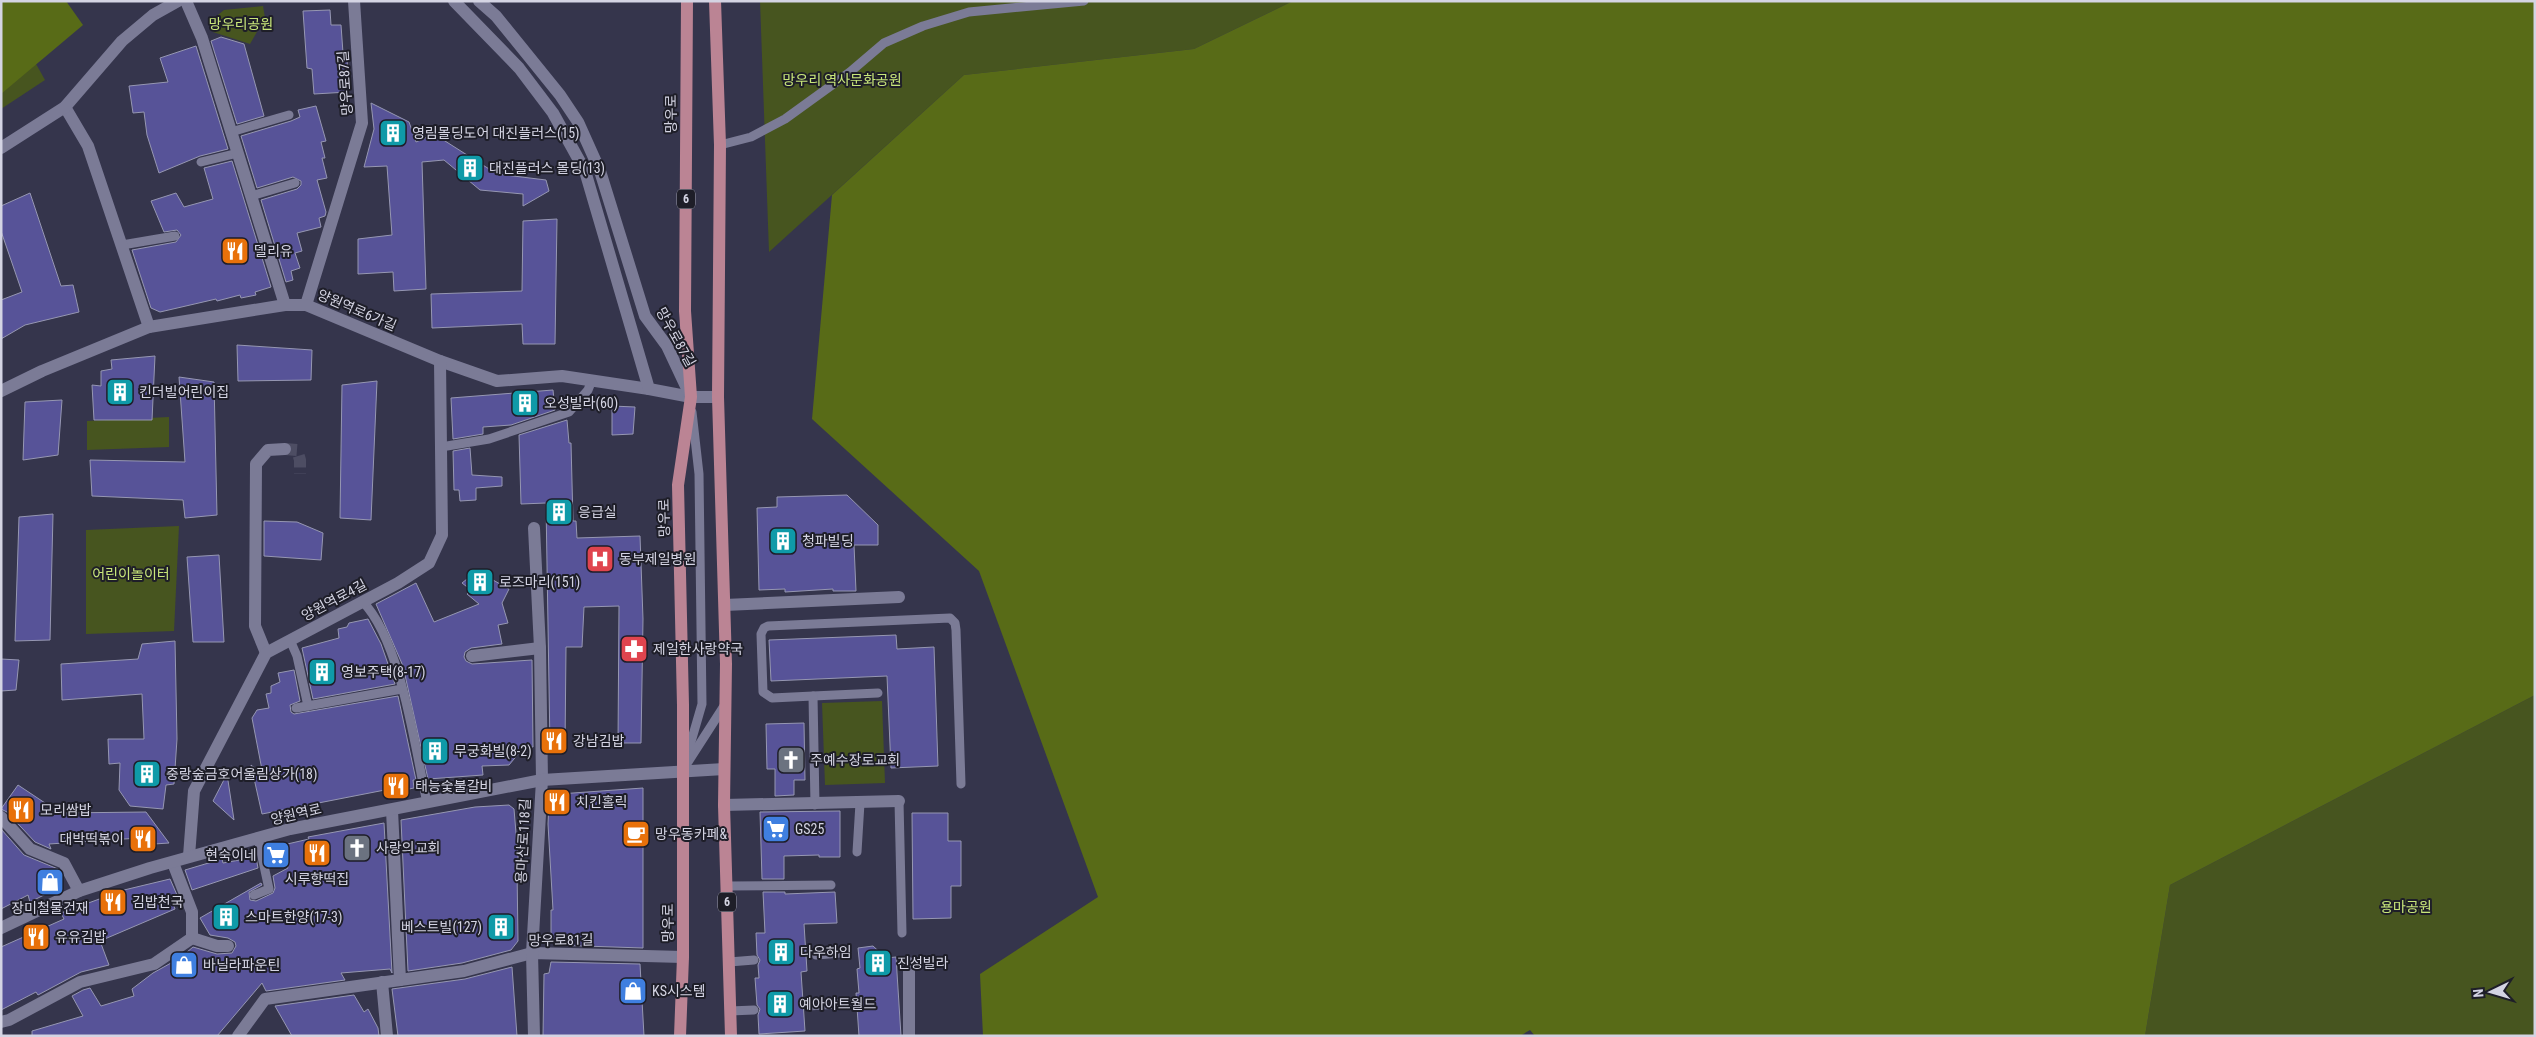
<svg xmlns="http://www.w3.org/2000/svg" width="2536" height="1037" viewBox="0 0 2536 1037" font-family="'Roboto Condensed','Noto Sans KR',sans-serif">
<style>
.green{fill:#47551f}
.forest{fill:#586b17}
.building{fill:#575398;stroke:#9697b2}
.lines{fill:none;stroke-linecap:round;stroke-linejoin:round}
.street-tunnel{stroke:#4d4d63;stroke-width:12;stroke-dasharray:12 6;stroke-linecap:butt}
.lane{stroke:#7b7b96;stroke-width:9}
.street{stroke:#7b7b96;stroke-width:12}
.secondary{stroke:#7b7b96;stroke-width:12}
.primary{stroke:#bb8494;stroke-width:12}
.labels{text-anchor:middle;stroke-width:4;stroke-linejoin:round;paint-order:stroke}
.shield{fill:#1e1e28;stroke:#9d9dab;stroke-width:1}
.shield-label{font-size:12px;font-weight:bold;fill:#d4d4e3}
.park-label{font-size:14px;fill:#c8e67a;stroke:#1e1e28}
.street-label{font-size:14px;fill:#d4d4e3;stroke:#1e1e28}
.poi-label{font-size:14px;fill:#d4d4e3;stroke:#1e1e28;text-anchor:start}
</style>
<rect width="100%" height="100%" fill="#35354c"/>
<!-- green -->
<g class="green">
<polygon points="1,1 45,80 1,109"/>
<polygon points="760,1 1293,1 1194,49 964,75 769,252"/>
<polygon points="263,6 265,18 250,44 213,32 213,19 224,10"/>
<polygon points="169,417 169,447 87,450 87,421"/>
<polygon points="179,526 174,631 86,634 86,530"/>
<polygon points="2535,695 2535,1036 2145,1036 2170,885"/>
<polygon points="882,701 885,783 825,785 822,703"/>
</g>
<!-- forest -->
<g class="forest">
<polygon points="1,1 66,1 83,25 1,94"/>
<polygon points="1293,1 2535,1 2535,695 2170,885 2145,1036 1535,1036 1530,1030 1520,1036 983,1036 980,974 1098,897 979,571 812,419 832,195 964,75 1194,49"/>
</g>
<!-- building -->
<g class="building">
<polygon points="330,10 331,25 341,25 343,53 347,53 348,92 314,94 312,69 307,68 303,11"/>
<polygon points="221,37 244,44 264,116 237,124 211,41"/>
<polygon points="196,46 228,149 200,156 159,173 147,135 144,112 133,113 129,86 168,82 160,58"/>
<polygon points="371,103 409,122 416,142 434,134 497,174 546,180 549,191 523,206 523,194 480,190 444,160 422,162 426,289 394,291 393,272 358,274 358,239 392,235 387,166 364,167 374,129"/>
<polygon points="316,106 326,141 321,142 325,158 322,158 327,178 317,180 326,212 325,216 319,218 321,227 297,233 302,251 295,253 300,268 291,271 293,280 286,282 261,200 297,189 301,185 301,181 293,177 257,188 241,136 291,121 300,117 298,110"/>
<polygon points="232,161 271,287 255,292 256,295 241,298 240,295 217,301 216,299 160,312 151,308 132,250 176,242 181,235 177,230 164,232 151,201 176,193 184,207 213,199 204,168"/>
<polygon points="30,193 61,286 73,285 79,312 25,325 1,339 1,300 22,292 1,231 1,206"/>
<polygon points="557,219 555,344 523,344 522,324 432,328 431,294 522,291 523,221"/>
<polygon points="237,345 312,350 311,380 238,381"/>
<polygon points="155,356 152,420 94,420 92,385 101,386 101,371 112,369 111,360"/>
<polygon points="179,377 214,382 217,515 185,518 183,500 92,496 90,460 185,462"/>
<polygon points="377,381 371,520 340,518 342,385"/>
<polygon points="553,390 555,410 511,425 483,427 483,434 453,439 451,398"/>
<polygon points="62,400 58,455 23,460 25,402"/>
<polygon points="612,406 635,407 633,434 612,435"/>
<polygon points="567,420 569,443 571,443 573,521 576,521 577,538 640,536 643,619 641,743 618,743 619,606 584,607 582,647 566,647 565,747 550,747 546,503 521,504 519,435"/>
<polygon points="470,448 472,475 502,477 502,486 476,488 476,500 460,501 459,490 454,490 453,451"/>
<polygon points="847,495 878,525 878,545 854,545 856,591 833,591 833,589 785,592 785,589 759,590 757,508 777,507 777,497"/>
<polygon points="53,514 50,640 15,641 19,517"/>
<polygon points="264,521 297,522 323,533 321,560 264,556"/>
<polygon points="219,555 224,642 193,642 187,557"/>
<polygon points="477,571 509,589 502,603 508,623 498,625 502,644 471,648 465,652 464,657 466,661 472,664 532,660 533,747 524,747 509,765 482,766 483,775 428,779 403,666 376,604 416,583 434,622 479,604 467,594 471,590 462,583"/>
<polygon points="368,619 381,644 395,684 313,699 302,648 339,638 338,629 347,627 349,623"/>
<polygon points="896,635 897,649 934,647 938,766 891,768 887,676 771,681 769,640"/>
<polygon points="175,641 177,739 174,784 166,785 163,809 130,806 119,790 120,763 109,764 108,739 144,739 142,694 62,700 61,664 138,659 142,644"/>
<polygon points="1,659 19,660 16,690 1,691"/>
<polygon points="294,670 300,701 290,705 291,712 294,714 398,696 416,780 413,780 414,788 390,793 390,789 262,814 251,765 263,775 252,718 257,710 269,708 266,694 271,693 271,686 280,682 278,673"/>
<polygon points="804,723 805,780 794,780 794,795 775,796 775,769 767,769 766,724"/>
<polygon points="227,774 234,820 213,801"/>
<polygon points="18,785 60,813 146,812 169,843 139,845 139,838 49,844 51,849 35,842 7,812 1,809"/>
<polygon points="643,788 643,948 554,945 554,943 551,942 551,910 553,910 548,824 549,803 559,794"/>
<polygon points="509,805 514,809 519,869 517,869 518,941 511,950 462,963 408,971 401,820 475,807"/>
<polygon points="840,811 840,857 819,857 819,855 784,856 784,879 762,879 760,812"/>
<polygon points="912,813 948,813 948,841 961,841 961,886 951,886 951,918 913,919"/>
<polygon points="384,823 392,973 390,969 341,973 345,980 266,991 262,983 217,1036 32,1036 32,1031 83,1016 72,996 83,990 90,988 101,1006 134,996 132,989 153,973 180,958 193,947 217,954 232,953 236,946 235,942 228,938 210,935 200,918 261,883 262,885 249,892 250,900 256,901 273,893 275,888 273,876 288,868 284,860 273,864 270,848 309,839 308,837"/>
<polygon points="1,829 24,855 58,869 62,882 58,888 30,902 28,895 1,909"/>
<polygon points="256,857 258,868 192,890 185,870 222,859 223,863"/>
<polygon points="170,879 177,895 171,897 175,909 100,941 109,965 81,972 38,995 36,992 1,1010 1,947 64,919 61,913 124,890"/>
<polygon points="763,892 785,892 785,894 835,892 837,923 804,924 807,971 801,972 805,1031 759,1034 758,1015 760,1009 757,1005 755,978 759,978 758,965 760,960 757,955 756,933 765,933"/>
<polygon points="873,946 886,958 896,957 901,1036 859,1036 856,993 859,993 857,969 860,968 858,948"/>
<polygon points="551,962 640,964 644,1036 543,1036 544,974 549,973"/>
<polygon points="512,967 517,1036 398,1036 392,989 465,979"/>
<polygon points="354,995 364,1012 368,1009 378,1028 379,1036 292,1036 275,1006"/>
</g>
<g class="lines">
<!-- street-tunnel -->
<polyline class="street-tunnel" points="285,449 297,450 300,460 300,474"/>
<!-- lane -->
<g class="lane">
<polyline points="231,132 289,115"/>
<polyline points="720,145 751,137 785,119 850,72 884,43 923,26 969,12 1084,1"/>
<polyline points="201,162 238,153"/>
<polyline points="251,196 295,183"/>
<polyline points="122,245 175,236"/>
<polyline points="441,447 489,439 569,412 588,390 592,380"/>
<path d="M362,601C401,640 415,748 427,803"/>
<polyline points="290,640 297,656 308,706"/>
<polyline points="813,696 878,693"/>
<polyline points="296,708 402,689"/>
<polyline points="686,759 702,704 699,474 692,412"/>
<polyline points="688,762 724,706"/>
<polyline points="899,801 902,933"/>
<polyline points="815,805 813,696 772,698 763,692 761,634 764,628 768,626 950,618 955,623 956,630 961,784"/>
<polyline points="857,852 860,803"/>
<polyline points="727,886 831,885"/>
<polyline points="254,895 269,889 258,838"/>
<polyline points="816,955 841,953"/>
<polyline points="729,962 754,960"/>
<polyline points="809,1006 850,1003"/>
<polyline points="730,1011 754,1010"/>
</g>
<!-- street -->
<g class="street">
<polyline points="186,1 202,38 285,305"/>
<polyline points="65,107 88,146 149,327"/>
<polyline points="306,305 362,123 354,1"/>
<polyline points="1,391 42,371 149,327 285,305 306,305 440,361 497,381 562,376 649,389"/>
<polyline points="725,605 899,597"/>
<polyline points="266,653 255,626 256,464 268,450 285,449"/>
<polyline points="472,656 540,648"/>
<polyline points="724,805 899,801"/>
<polyline points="392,810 400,980"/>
<polyline points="1,817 30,849 64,863 79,891"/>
<polyline points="189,856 194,791 266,653 398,583 429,563 442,535 440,361"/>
<polyline points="192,938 217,946 228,946"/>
<polyline points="909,963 909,1036"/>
<polyline points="382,982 387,1036"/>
<polyline points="1,1022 9,1020 80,982 154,964 192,938 192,912 173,863"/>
<polyline points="238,1036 265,999 464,971 532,953 683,957"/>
<polyline points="534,1036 532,953 542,780 540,648 534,528"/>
</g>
<!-- secondary -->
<g class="secondary">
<polyline points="454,1 519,68 553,113 585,171 649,389 691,397 718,397"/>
<polyline points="479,1 496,16 560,95 578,122 600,171 645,316 667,346 691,397"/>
<polyline points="1,148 65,107 122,41 153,15 178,1"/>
<polyline points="1,928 79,891 150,868 290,829 542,780 724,769"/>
</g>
<!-- primary -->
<g class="primary">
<polyline points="715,1 720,145 718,397 726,664 724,805 731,1036"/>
<polyline points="680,1036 683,957 683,705 678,485 691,397 685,311 687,1"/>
</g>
</g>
<!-- icons -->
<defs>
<symbol id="building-square" viewBox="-11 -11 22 22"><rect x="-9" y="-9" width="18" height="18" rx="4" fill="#0f9aa8" stroke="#1e1e28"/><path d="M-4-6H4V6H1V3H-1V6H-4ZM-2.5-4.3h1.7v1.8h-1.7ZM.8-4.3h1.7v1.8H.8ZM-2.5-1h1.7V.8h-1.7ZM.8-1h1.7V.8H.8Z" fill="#fff"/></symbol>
<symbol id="restaurant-square" viewBox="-11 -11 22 22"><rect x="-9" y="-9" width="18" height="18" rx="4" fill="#e8710a" stroke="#1e1e28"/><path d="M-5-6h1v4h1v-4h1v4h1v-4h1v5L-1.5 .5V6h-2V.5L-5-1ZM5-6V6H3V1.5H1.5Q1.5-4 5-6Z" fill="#fff"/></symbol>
<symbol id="hospital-square" viewBox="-11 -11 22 22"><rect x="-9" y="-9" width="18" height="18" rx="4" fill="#e0444e" stroke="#1e1e28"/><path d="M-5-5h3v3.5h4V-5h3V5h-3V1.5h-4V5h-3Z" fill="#fff"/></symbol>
<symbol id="pharmacy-square" viewBox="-11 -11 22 22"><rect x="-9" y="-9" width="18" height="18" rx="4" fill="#e0444e" stroke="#1e1e28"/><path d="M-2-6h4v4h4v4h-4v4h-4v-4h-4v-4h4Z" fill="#fff"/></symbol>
<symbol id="church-square" viewBox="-11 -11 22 22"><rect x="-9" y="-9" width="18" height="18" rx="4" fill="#6b7280" stroke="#1e1e28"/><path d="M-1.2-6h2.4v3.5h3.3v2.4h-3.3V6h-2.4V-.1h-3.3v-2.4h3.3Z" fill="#fff"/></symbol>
<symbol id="supermarket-square" viewBox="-11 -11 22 22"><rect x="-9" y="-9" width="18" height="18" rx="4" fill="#3f7fe0" stroke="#1e1e28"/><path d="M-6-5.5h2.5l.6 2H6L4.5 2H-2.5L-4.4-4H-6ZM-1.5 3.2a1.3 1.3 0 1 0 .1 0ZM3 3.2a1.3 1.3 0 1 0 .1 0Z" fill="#fff"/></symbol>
<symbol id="cafe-square" viewBox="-11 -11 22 22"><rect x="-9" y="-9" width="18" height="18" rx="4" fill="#e8710a" stroke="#1e1e28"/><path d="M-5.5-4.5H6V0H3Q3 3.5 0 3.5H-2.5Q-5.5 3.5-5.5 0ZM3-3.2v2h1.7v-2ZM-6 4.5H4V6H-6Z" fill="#fff"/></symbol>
<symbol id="shop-square" viewBox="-11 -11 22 22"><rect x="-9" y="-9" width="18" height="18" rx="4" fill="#3f7fe0" stroke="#1e1e28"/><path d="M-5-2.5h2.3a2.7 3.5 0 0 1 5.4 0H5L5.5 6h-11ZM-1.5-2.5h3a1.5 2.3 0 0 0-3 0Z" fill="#fff"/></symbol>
</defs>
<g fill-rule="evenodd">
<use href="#building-square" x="377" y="117" width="32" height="32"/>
<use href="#building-square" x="454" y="152" width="32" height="32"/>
<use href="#restaurant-square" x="219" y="235" width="32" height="32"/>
<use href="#building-square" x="104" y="376" width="32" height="32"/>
<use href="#building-square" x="509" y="387" width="32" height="32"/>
<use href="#building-square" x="543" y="496" width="32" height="32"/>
<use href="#building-square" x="767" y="525" width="32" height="32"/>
<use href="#hospital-square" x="584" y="543" width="32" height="32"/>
<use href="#building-square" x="464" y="566" width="32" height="32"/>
<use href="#pharmacy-square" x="618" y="633" width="32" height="32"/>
<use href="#building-square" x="306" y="656" width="32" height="32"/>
<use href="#restaurant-square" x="538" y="725" width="32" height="32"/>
<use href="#building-square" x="419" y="735" width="32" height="32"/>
<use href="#church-square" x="775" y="744" width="32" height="32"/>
<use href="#building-square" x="131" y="758" width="32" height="32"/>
<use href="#restaurant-square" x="380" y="770" width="32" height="32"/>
<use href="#restaurant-square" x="541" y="786" width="32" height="32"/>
<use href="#restaurant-square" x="5" y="794" width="32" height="32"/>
<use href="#supermarket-square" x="760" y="813" width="32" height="32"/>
<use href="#cafe-square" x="620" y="818" width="32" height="32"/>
<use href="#restaurant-square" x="127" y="823" width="32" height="32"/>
<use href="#church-square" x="341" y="832" width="32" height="32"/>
<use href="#restaurant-square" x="301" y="837" width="32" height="32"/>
<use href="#supermarket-square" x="260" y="839" width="32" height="32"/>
<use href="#shop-square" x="34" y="866" width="32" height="32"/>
<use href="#restaurant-square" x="97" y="886" width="32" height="32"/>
<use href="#building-square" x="210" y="901" width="32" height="32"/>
<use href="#building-square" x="485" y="911" width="32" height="32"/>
<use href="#restaurant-square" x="20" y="921" width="32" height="32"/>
<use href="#building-square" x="765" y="936" width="32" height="32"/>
<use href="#building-square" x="862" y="947" width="32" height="32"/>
<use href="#shop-square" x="168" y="949" width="32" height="32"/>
<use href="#shop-square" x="617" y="975" width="32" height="32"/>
<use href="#building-square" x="764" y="988" width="32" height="32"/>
</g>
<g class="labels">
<!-- shield labels -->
<g class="shield">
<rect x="677" y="189.5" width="18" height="19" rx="4"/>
<rect x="718" y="892.5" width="18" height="19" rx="4"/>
</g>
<g class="shield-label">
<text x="686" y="203">6</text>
<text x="727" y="906">6</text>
</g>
<!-- park labels -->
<g class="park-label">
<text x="241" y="29">망우리공원</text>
<text x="842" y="85">망우리 역사문화공원</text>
<text x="131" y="579">어린이놀이터</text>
<text x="2406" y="912">용마공원</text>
</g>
<!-- street labels -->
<g class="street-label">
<text transform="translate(345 83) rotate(-94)" y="5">망우로87길</text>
<text transform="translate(671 114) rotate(-90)" y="5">망우로</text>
<text transform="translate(357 310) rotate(23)" y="5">양원역로6가길</text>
<text transform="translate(676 337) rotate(61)" y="5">망우로87길</text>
<text transform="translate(664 518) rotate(-91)" y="5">망우로</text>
<text transform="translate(334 600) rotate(-28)" y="5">양원역로4길</text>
<text transform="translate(296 814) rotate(-13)" y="5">양원역로</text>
<text transform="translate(523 841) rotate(-87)" y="5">용마산로118길</text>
<text transform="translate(668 923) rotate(-90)" y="5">망우로</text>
<text transform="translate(561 940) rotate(-1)" y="5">망우로81길</text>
</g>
<!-- poi labels -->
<g class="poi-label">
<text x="412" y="138">영림몰딩도어 대진플러스(15)</text>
<text x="489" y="173">대진플러스 몰딩(13)</text>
<text x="254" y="256">델리유</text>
<text x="139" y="397">킨더빌어린이집</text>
<text x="544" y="408">오성빌라(60)</text>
<text x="578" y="517">응급실</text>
<text x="802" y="546">청파빌딩</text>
<text x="619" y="564">동부제일병원</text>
<text x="499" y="587">로즈마리(151)</text>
<text x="653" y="654">제일한사랑약국</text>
<text x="341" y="677">영보주택(8-17)</text>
<text x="573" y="746">강남김밥</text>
<text x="454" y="756">무궁화빌(8-2)</text>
<text x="810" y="765">주예수장로교회</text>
<text x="166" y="779">중랑숲금호어울림상가(18)</text>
<text x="415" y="791">태능숯불갈비</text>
<text x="576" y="807">치킨홀릭</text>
<text x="40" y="815">모리쌈밥</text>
<text x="795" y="834">GS25</text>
<text x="655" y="839">망우동카페&amp;</text>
<text x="124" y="844" text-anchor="end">대박떡볶이</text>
<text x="376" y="853">사랑의교회</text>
<text x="257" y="860" text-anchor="end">현숙이네</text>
<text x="317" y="884" text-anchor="middle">시루향떡집</text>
<text x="132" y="907">김밥천국</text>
<text x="50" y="913" text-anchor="middle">장미철물건재</text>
<text x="245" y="922">스마트한양(17-3)</text>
<text x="482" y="932" text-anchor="end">베스트빌(127)</text>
<text x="55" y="942">유유김밥</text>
<text x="800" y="957">다우하임</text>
<text x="897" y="968">진성빌라</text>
<text x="203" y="970">바닐라파운틴</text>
<text x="652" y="996">KS시스템</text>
<text x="799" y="1009">예아아트월드</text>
</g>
</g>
<!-- border -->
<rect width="2536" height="1037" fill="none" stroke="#d4d4e3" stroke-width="5"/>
<!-- north arrow -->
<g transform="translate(2491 992) rotate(265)" stroke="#1e1e28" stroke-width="4" paint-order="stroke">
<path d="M0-4L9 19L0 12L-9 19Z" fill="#d4d4e3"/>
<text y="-8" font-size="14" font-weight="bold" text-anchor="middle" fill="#d4d4e3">N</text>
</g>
</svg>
